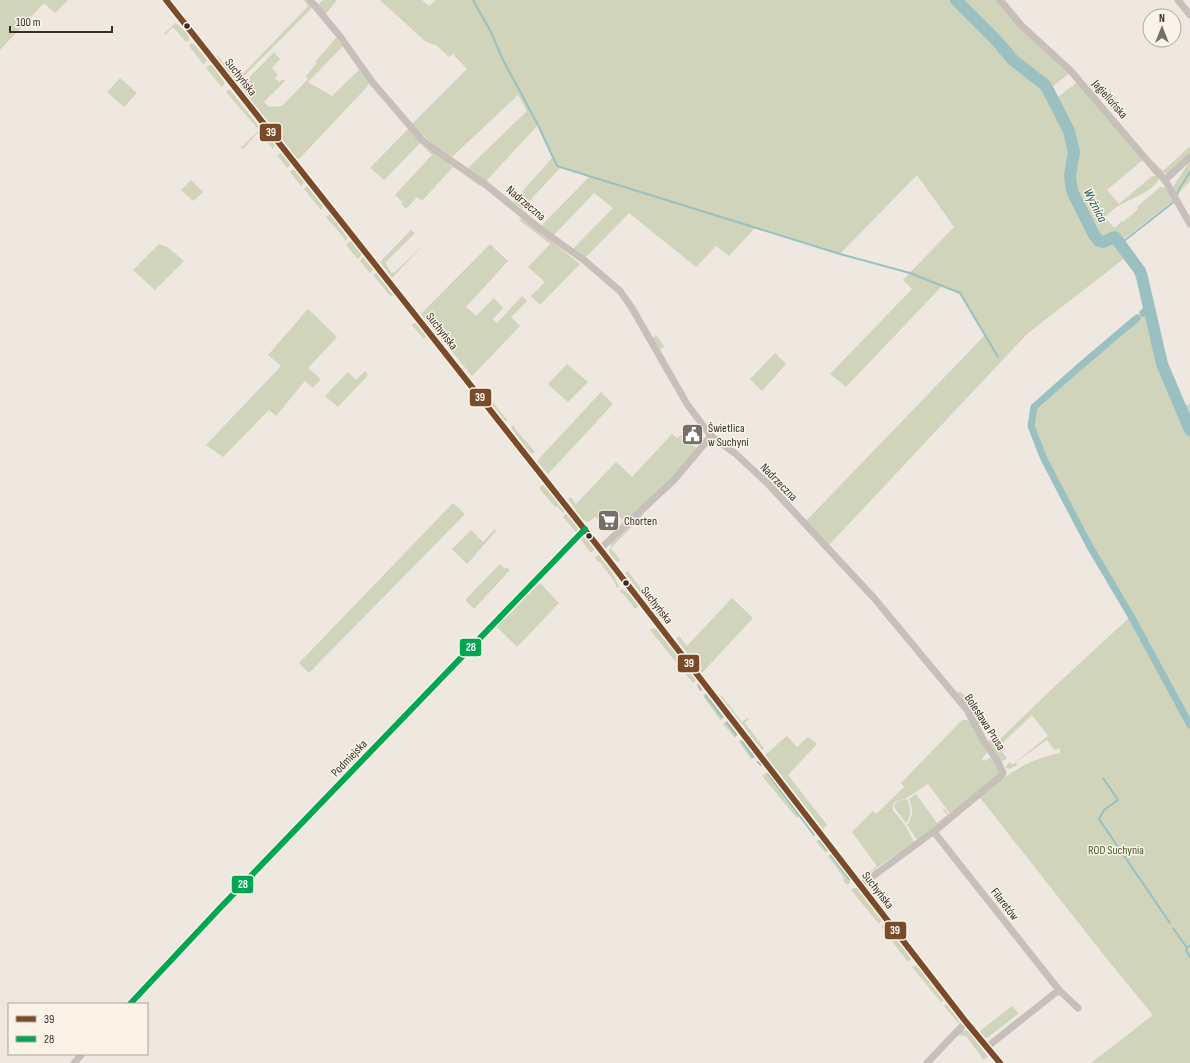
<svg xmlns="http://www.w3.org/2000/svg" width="1190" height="1063" viewBox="0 0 1190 1063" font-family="'Sofia Sans Condensed',sans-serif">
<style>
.green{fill:#cfd4ba}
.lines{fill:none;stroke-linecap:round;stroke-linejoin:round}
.stream{stroke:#9bc0c1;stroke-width:2}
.canal{stroke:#9bc0c1;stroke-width:7}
.river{stroke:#9bc0c1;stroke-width:12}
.minor{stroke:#c7c0ba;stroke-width:7}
.bus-1-casing{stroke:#fbf3e8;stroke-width:9}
.bus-2-casing{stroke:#fbf3e8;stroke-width:9}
.bus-1{stroke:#7a4b2a;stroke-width:6}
.bus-2{stroke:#00a651;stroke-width:6}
.bus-dot{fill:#392d28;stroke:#fbf3e8;stroke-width:1.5}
.labels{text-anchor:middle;stroke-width:3;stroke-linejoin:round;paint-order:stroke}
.street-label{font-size:12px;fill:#392d28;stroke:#fbf3e8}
.poi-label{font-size:12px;fill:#392d28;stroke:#fbf3e8;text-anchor:start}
.park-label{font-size:12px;fill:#465929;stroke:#fbf3e8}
.water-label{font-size:13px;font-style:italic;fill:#19575e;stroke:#fbf3e8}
.line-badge{stroke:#fbf3e8;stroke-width:1.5}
.badge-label{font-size:11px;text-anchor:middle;font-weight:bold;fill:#fff}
</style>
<rect width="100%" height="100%" fill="#eee8e1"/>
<!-- green -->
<g class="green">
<polygon points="0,0 68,0 55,13 44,3 0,50"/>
<polygon points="304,0 306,0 312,8 245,75 238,81 235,81 216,57 217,55 237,80 308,6"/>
<polygon points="323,0 337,0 325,15 315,3 317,2 319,4"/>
<path d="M380,0H422L429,6L436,0H997L1070,73L1049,89L1055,99L1079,81L1144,159L1107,190L1119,204L1152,176H1156L1159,177C1158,190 1128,200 1118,206C1113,209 1109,213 1105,217L1114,228L1122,221L1123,222L1138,209L1137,207L1160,187L1166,188L1174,200L1121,241L1130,254L1027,334L829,545L806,521L985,335L960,293L942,286L846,387L830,374L912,289L903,280L954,227L917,175L840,254L755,228L729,256L716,246L696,267L629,213L585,258L572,250L613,208L594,193L553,236L540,227L589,177L557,166L538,125L486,181L468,168L527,111L518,95L452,157L435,147L412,124L467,69L453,54L449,57L436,45L426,42Z"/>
<path d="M175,23C181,26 189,34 189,40L186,42L173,27L164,36L165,33Z"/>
<polygon points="336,38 343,46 308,82 332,96 359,70 369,83 366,88 300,158 297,159 241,88 241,86 274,52 280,59 272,68 278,75 275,78 279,82 283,79 285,81 264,102 269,107 282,106 308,79 306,76 317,63 315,62"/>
<polygon points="191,43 194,44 207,60 204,65 189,46"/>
<polygon points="209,65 212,65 225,83 222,87 206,68"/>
<polygon points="120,78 137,93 124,107 107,92"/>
<polygon points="229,89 261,129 243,149 241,148 259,130 226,92"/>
<polygon points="391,110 421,142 384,180 370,168 408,129"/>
<polygon points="264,133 266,133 275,145 273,149 262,136"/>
<polygon points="422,145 450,164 449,165 481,185 480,186 453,167 422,201 417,197 406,209 401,204 403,203 395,195 432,155"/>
<polygon points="1190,146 1190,154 1168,174 1162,173 1153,163 1153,161 1163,171"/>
<polygon points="281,153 290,163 290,165 287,168 277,155"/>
<polygon points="552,158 556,167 560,168 522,209 513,202"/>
<polygon points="1190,161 1190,181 1177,195 1173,187"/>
<polygon points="292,170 295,170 305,182 301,186 290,172"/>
<polygon points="191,180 203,192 193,201 181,190"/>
<polygon points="307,186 323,206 321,210 304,189"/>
<polygon points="330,214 348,238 344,242 345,239 326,217"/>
<polygon points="522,218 580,264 540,305 531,296 545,282 528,267 550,244 519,220"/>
<polygon points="411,230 415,233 385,263 391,272 394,273 425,243 392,278 380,262"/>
<polygon points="350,241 352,242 362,254 358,259 346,245"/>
<polygon points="159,244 167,247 184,261 155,290 133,270"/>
<polygon points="490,244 508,261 466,307 476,316 494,298 503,308 493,319 497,323 522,296 527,301 511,317 520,326 472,376 421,314"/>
<polygon points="363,257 374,269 370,273 360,261"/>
<polygon points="377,272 393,294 391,297 373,275"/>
<path d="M1147,308L1160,367L1190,436V722L1156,662L1155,663L1190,727V1063H1091L1153,1015L1107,959L981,799L979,798C1007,775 1023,761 1060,753V748L1054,750L1047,740L1016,762L1017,765L1010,769L1006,768V766L1010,762L1012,765L1048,736L1032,715L998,747L1007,758L1001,762L988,743L989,741L993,737L997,742L1053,688L1131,616L1089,545L1044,459L1031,426L1034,407L1078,368Z"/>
<polygon points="308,309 337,337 308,368 321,379 313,388 305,381 276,416 269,410 223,457 206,445 281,366 268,355"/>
<polygon points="416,322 427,336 424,339 412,325"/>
<polygon points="656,335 665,347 659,350 652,339"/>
<polygon points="775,353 786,364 762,391 750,379"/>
<polygon points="567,364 588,382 568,402 548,384"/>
<polygon points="365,371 368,375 338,407 325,396 348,372 356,380"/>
<polygon points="601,392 613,404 548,474 537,461"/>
<polygon points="487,395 507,420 506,422 486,397"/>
<polygon points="1190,403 1190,424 1183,408"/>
<polygon points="514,425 515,429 535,452 531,454 511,428"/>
<polygon points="672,434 677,438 681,435 698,449 672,479 623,524 621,523 623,521 617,514 614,516 610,512 599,521 595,517 588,522 582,519 568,499 571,497 576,504 616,462 632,477"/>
<polygon points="543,485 547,487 565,511 563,513 557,506 555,507 539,488"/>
<polygon points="453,503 465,514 309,673 299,663"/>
<polygon points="567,513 578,527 577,533 563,517"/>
<polygon points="640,514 643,515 611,548 620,560 617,562 609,552 612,542"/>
<polygon points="495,529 496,531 467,564 452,549 471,530 483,542"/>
<polygon points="582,537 586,538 594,549 591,553 580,539"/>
<polygon points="599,554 611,570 619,587 617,588 614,581 600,562 598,562 595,558"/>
<polygon points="500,564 504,569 506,567 510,570 474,609 465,600"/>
<polygon points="628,571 644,593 642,595 625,573"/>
<polygon points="539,582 559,603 517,647 496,626"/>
<polygon points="623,589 634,599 639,606 635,609 623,593 622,594 620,591"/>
<polygon points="648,594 658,606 655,611 644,598"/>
<polygon points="732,598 753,618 702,673 676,638 679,636 687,646"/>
<polygon points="662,607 671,619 665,624 656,613"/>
<polygon points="653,628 659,631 696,678 696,680 693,683 650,630"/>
<polygon points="960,691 973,703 971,705 966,705 957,694"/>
<polygon points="705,693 707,694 724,716 721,721 703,696"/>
<polygon points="721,695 742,722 748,718 749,719 745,723 764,748 762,750 721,697"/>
<polygon points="976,706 985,722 978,724 971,711"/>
<path d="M962,720H967L970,722L988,751L982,759L984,761L992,757L999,769V774L951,815L928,784C921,788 915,793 908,797C902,801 891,799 893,810L905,825L914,842L862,878H860L877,866L852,832L873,811L876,814L904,787L901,783Z"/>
<polygon points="726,721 729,721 738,733 735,738 723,724"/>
<polygon points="787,736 797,747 808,737 817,744 788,775 827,825 823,829 765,755"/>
<polygon points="741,740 743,741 756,757 751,759 739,742"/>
<polygon points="769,772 800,813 797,818 762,776 766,773"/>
<path d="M916,794L937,823L947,815L943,809L944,808L949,815L917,840L907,825C914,816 913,809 909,799Z"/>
<path d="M907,799C911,808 912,815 906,823L894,807C895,801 901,800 907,799Z"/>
<polygon points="818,840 821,840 828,849 828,851 826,853 816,842"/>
<polygon points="830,854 832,854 850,879 850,883 847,885 843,880 844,878 828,856"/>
<polygon points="854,888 857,888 882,920 879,924 851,890"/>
<polygon points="884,924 886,925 911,957 911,959 908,962 881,927"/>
<polygon points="917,965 945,1000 941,1002 912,967"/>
<polygon points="947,1004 959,1019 959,1024 944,1006"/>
<polygon points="1012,1006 1018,1013 1018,1014 987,1038 985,1038 980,1031"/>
<polygon points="962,1030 969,1031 987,1056 987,1058 983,1060 983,1059 966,1036 958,1035"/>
</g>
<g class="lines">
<!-- stream -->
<g class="stream">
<polyline points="473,0 491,32 502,58 538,125 557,166 840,254 910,273 960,293 998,357"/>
<polyline points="1177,195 1179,189 1190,172"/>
<polyline points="1120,244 1175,201"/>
<polyline points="698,685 701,690"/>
<polyline points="706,696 722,717"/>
<polyline points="727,723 736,735"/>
<polyline points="742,741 753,757"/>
<polyline points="758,762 761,765"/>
<polyline points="768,774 814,835"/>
<polyline points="1103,778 1118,800 1104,810 1099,819 1170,923"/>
<polyline points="820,841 827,850"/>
<polyline points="831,855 849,879"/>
<polyline points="1173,928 1187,948"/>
<polyline points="1190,945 1186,950 1190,957"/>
</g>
<!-- canal -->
<g class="canal">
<polyline points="1143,313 1149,307"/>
<polyline points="1137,318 1078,368 1034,407 1031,426 1044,459 1089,545 1131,616 1190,725"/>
</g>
<!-- river -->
<polyline class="river" points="956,0 996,40 1013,60 1045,85 1048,90 1069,131 1074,152 1070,175 1071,185 1073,193 1094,235 1099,241 1103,242 1115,237 1140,271 1142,277 1162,364 1190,430"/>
<!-- minor -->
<g class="minor">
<polyline points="166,0 600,549 966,1022 1000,1063"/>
<polyline points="310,0 339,35 373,83 423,141 435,150 485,184 539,228 585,261 620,291 632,308 687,404 711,436 736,454 769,485 874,598 967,710 984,741 998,762 1003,773 1002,775 937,829 861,885"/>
<polyline points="1000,0 1022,26 1070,70 1157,172 1165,180 1190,224"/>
<polyline points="1178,0 1190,15"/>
<polyline points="1165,180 1190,157"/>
<polyline points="600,549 674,480 711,436"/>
<polyline points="934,832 1059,990 1078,1008"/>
<polyline points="130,1004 220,908 585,529"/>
<polyline points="987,1047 1059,990"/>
<polyline points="74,1063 82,1054"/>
<polyline points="927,1063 966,1022"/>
</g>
<defs>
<polyline id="bus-1" points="166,0 600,549 966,1022 1000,1063"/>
<polyline id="bus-2" points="130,1004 220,908 585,529"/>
</defs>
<!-- bus-1 casing -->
<use href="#bus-1" class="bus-1-casing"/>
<!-- bus-2 casing -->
<use href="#bus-2" class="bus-2-casing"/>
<!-- bus-1 -->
<use href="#bus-1" class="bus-1"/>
<!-- bus-2 -->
<use href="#bus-2" class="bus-2"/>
</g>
<!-- icons -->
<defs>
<symbol id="civic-square" viewBox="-11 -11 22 22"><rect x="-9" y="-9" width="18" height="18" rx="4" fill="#786e69" stroke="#fbf3e8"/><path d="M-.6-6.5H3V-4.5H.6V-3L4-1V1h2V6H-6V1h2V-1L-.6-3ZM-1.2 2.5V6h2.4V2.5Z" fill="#fff"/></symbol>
<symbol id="supermarket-square" viewBox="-11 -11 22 22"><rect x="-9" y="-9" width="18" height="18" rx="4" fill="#786e69" stroke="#fbf3e8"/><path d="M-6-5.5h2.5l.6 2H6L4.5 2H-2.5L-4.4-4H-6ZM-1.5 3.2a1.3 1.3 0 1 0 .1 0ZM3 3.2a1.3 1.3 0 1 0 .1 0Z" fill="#fff"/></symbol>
</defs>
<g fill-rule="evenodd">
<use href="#civic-square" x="680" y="422" width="25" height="25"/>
<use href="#supermarket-square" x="596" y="508" width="25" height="25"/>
</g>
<!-- markers -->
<g class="bus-dot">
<circle cx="187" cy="26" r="3.5"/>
<circle cx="589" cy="536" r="3.5"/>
<circle cx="626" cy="583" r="3.5"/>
</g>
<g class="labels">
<!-- street labels -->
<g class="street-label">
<text transform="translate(241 77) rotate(52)" y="4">Suchyńska</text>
<text transform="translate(1110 99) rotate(49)" y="4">Jagiellońska</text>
<text transform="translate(526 203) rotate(40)" y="4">Nadrzeczna</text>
<text transform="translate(442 331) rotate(52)" y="4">Suchyńska</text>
<text transform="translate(779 482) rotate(46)" y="4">Nadrzeczna</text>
<text transform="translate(657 605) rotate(52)" y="4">Suchyńska</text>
<text transform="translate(985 722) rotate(57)" y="4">Bolesława Prusa</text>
<text transform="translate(349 758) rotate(-46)" y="4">Podmiejska</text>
<text transform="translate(878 890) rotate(52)" y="4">Suchyńska</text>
<text transform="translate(1005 904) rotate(52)" y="4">Filaretów</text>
</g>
<!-- poi labels -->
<g class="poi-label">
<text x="708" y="432">Świetlica<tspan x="708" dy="14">w Suchyni</tspan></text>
<text x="624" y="525">Chorten</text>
</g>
<!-- park labels -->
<g class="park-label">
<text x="1116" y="854">ROD Suchynia</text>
</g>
<!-- water labels -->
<g class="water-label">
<text transform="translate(1096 205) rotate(63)" y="5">Wyżnica</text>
</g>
</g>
<g class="line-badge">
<rect x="259" y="123" width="23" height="19" rx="4" fill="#7a4b2a"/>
<rect x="469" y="388" width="23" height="19" rx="4" fill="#7a4b2a"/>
<rect x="459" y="638" width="23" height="19" rx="4" fill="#00a651"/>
<rect x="677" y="654" width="23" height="19" rx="4" fill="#7a4b2a"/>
<rect x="231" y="875" width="23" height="19" rx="4" fill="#00a651"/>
<rect x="884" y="921" width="23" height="19" rx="4" fill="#7a4b2a"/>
</g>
<g class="badge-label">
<text x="271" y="136">39</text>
<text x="480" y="401">39</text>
<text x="471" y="651">28</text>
<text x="689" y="667">39</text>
<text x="243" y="888">28</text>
<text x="895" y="934">39</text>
</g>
<!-- legend -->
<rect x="8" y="1003" width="140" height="52" fill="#fbf3e8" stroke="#ada49b"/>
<rect x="16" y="1016" width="20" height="6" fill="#7a4b2a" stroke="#ada49b"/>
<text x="44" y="1023" font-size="12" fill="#392d28">39</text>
<rect x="16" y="1036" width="20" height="6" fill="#00a651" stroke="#ada49b"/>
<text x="44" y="1043" font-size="12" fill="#392d28">28</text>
<!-- north arrow -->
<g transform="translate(1162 28)"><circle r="19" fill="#fbf3e8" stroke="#ada49b"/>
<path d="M0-3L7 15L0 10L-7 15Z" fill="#786e69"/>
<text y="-6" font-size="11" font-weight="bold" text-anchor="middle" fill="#392d28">N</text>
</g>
<!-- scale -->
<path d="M10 26v6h102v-6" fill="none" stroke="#392d28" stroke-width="2"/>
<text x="16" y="26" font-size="12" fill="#392d28" stroke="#fbf3e8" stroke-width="3" paint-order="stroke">100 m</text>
</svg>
